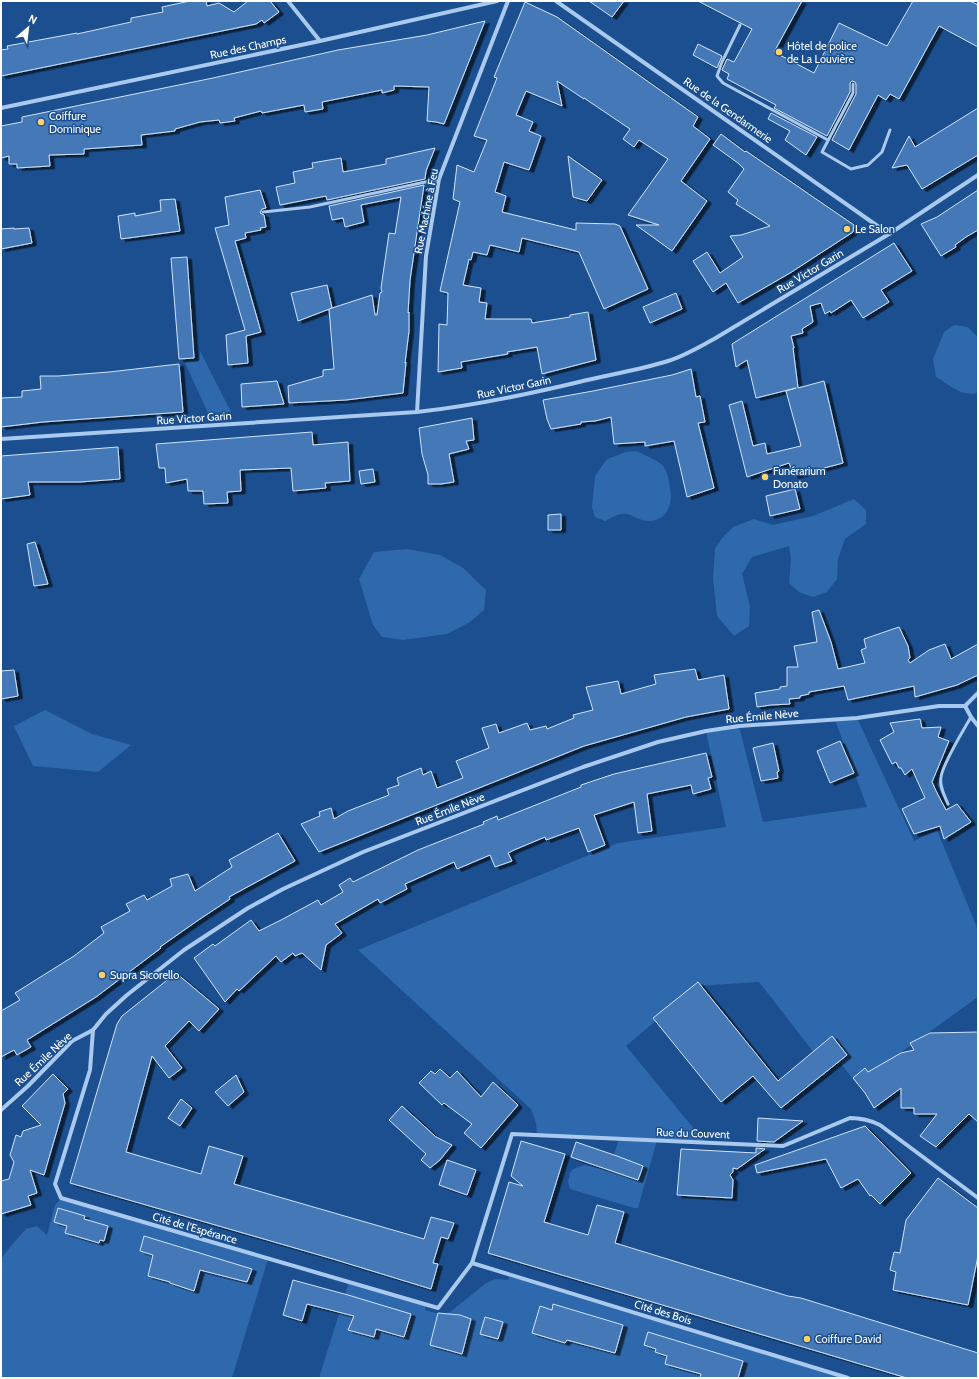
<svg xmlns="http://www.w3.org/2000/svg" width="979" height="1379" viewBox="0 0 979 1379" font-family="Cabin,sans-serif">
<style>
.green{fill:#2e69ad}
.building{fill:#4478b7;stroke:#cfe3fa;filter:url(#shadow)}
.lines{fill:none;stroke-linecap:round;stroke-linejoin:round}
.lane{stroke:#a9c9ee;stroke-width:3}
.street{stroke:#a9c9ee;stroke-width:4}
.poi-dot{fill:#ffd166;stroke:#1b4f8f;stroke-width:1.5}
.labels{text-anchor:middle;stroke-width:3;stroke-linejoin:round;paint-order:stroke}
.poi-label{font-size:11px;fill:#fff;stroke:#1b4f8f;text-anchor:start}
.street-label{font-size:11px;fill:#fff;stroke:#1b4f8f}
</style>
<defs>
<filter id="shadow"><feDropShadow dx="4.5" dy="2.5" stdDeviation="0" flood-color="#0009"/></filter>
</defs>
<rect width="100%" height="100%" fill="#1b4f8f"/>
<!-- green -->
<g class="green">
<path d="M954,325L968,327L978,337V393C961,397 950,385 936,377L933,359L944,332Z"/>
<polygon points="200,351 231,412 208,413 185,363 199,361"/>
<path d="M636,451C642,454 658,460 663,466C668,472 669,481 670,489C674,508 663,525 642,520C634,518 630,513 622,514C617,514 610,519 605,521L595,517L592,507L595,476L607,459L626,452Z"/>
<polygon points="854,499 866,510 866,524 845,539 838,559 837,579 827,592 813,597 799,592 789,583 791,559 789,546 752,557 742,574 750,606 749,626 734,636 717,616 713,579 715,549 722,538 733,527 754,519 773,525 813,516"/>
<polygon points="407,549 440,555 463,568 486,590 484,610 470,622 447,634 403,640 382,637 373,625 359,579 374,552"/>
<polygon points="45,710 92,734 131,745 98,772 33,766 14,726"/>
<polygon points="857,718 914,841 937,830 978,930 978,997 857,1084 826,1045 815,1054 759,982 697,986 626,1046 705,1142 657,1140 638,1208 634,1208 570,1189 568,1182 570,1173 573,1169 585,1165 609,1171 619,1139 537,1135 536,1123 531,1109 358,950 618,843 726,827 706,731 739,726 763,822 867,807 835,720"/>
<polygon points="61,1198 268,1259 232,1378 1,1378 1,1259 10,1247 26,1229 37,1226 47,1235 55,1205"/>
<path d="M510,1275L848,1378H319L349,1282L426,1304L425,1310C434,1313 441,1315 450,1312L485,1284L495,1279L508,1280Z"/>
</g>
<!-- building -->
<g class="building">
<polygon points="190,1 206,1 207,6 219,3 234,12 248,1 270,1 279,12 264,23 262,20 256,24 1,76 1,50 8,49 7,46 77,33 77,34 131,22 131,18 163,12 162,7"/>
<polygon points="589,1 624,1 612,17"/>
<polygon points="698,1 802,1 774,52 814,73 839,23 887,46 913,1 970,1 978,5 978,47 939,26 899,99 890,94 886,100 878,95 849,150 832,140 856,94 856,84 855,82 852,81 850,83 850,92 827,136 774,108 776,105 727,79 729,74 722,70 727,59 734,62 752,29"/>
<polygon points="525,2 557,17 698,117 693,126 710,139 681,181 707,201 672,251 636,225 659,225 628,215 668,159 639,140 634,147 623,139 630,129 584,98 584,99 557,81 562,106 526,91 516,115 533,122 529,131 541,136 529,170 504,162 495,192 506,196 502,212 576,230 576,223 615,224 620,226 648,289 604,309 579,252 522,238 519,252 490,245 487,255 473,252 471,260 469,259 463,285 481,288 479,302 487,303 485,319 531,319 532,323 570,317 570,315 588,312 596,360 542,374 537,347 507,352 508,354 461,362 462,368 438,372 439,324 447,325 448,293 440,291 460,202 453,199 457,165 474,172 487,140 474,136 497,78 494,77"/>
<polygon points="485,21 444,124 436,122 427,121 429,87 394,86 394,90 382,93 382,90 322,102 323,109 305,112 304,105 262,113 261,111 234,118 235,121 220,123 219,120 200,122 175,129 175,131 141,135 142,145 84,149 84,154 49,155 50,166 17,168 17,164 9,164 9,156 1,158 1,126 22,122 22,117 213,78 338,50 427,35"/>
<polygon points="698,44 722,56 717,68 693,55"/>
<polygon points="978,108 978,155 922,189 907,165 892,168 909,136 915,147"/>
<polygon points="771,113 817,137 806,155 785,140 790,131 768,119"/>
<polygon points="721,134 745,152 746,151 854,225 853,232 790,273 738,303 726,283 713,292 693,261 707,252 720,273 743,257 730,236 741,235 770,226 736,204 738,200 728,192 744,169 738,163 713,145"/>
<polygon points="435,148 426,171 425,179 327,200 326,196 280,205 276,187 295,183 293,172 313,168 312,163 341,158 343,172 386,164 386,159"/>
<polygon points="568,156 602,180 587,201 573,197"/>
<polygon points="424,185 410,280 408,313 409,312 409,331 405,363 406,362 403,393 346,400 289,403 288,386 323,376 323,370 334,369 329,309 372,295 375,315 377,315 380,293 382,292 381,288 389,233 395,234 401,197 361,205 364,222 345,227 343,218 332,220 329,206"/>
<polygon points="260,190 266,208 262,209 260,213 264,215 266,227 260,228 261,230 245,233 246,238 235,241 261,332 246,336 248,363 228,365 226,335 245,330 215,228 229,225 225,197"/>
<polygon points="978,190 978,230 966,237 955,245 956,247 941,256 921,224 937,217"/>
<polygon points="175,199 180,231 121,239 118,216 135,213 135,216 161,211 160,200"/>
<polygon points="14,228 14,229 29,228 32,243 1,249 1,229"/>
<polygon points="894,243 912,271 881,290 889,302 863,318 851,300 831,313 830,311 825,314 821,303 810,306 813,322 802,329 803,333 791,336 794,348 793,348 798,388 824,381 843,463 794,476 789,463 747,477 729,405 742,401 753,446 765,443 767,454 801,446 786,391 796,388 756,398 747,360 736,367 732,344"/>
<polygon points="187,257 194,358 179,359 171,258"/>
<polygon points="327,285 332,308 298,321 291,293"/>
<polygon points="676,293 682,309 650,323 643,307"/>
<polygon points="179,364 183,412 43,422 1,427 1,398 22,397 22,391 41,389 40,376 58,376 109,372"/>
<polygon points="691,369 696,397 700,396 705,422 698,423 714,488 687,497 674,441 645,446 645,442 614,444 611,417 595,421 581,422 581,424 551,429 547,419 543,400 593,391 672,375"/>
<polygon points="277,381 284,404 242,407 241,384"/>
<polygon points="472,418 474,440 466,441 469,449 449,454 454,482 441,484 428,484 428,475 422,454 419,428"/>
<polygon points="312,432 313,445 348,442 350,481 325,483 326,488 293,491 291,468 240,470 241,491 227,492 228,503 204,504 203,491 188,491 187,479 166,483 165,468 159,468 156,444"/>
<polygon points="118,447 120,479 80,482 28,482 30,495 1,499 1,456"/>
<polygon points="373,469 375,482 361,484 359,471"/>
<polygon points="795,489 800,509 770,516 766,496"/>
<polygon points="561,514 561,530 548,530 548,515"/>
<polygon points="35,542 48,584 34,586 27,544"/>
<polygon points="819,610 831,642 838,669 865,663 861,650 866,648 864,639 899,627 908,646 910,658 908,660 910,663 929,650 945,644 951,659 978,644 978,675 957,685 915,697 914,686 848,700 844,686 809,692 809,694 800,696 800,698 789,699 790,704 771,705 757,707 755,693 780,689 780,687 787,686 787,667 798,667 794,646 817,642 812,612"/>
<polygon points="695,669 698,680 724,675 729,709 686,717 584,746 319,852 301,824 320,816 319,812 331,808 334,819 348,811 389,795 387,789 399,785 397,778 421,768 423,775 431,771 437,788 463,778 456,761 489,748 482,728 496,724 499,733 527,723 530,730 546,726 547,729 574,718 573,715 593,710 586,687 618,681 621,694 656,684 654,675"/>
<polygon points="14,670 18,696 1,699 1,671"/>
<polygon points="920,719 922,728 941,727 938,737 949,741 932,782 937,793 946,810 957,804 971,822 944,839 940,826 914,834 902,809 925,798 912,769 905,775 901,768 899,768 896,762 892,764 880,740 894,732 890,723"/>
<polygon points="840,741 854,773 830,783 817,751"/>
<polygon points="773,743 779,771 777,772 778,778 761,781 753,748"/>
<polygon points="706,753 712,777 708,778 711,789 693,794 691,785 647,794 652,831 638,833 634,802 594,815 605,845 588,852 579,828 546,840 545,837 514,850 508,853 512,861 495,867 490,855 457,869 454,862 405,884 407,889 380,903 378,899 335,924 342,933 326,945 321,970 302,953 295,956 293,953 281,962 276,956 239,991 237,989 225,1002 194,958 213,944 215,946 251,920 259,931 281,920 318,900 321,905 343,892 339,885 350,878 353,882 418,850 484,824 483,822 497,816 498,820 581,787 581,785 614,774"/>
<polygon points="278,833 295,861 229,897 230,899 197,921 160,947 161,948 96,997 27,1040 31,1047 17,1055 14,1050 1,1057 1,1011 20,1000 15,993 74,956 104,933 101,927 130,911 126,904 144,895 147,900 172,886 170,879 188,874 195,891 232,867 229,860"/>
<polygon points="176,973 219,1009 199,1031 189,1021 165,1046 182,1068 169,1078 152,1056 126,1152 201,1174 209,1146 243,1156 234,1184 424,1239 431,1217 454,1223 448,1239 441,1237 433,1263 438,1264 431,1289 333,1259 70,1183 117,1024 122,1016"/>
<polygon points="698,982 778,1081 832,1036 847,1055 781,1108 753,1076 721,1102 653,1018"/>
<polygon points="978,1032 978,1122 969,1114 936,1147 920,1136 937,1114 914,1114 914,1108 901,1108 901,1088 874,1108 865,1093 853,1078 865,1068 868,1072 901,1053 914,1050 910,1043 930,1033"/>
<polygon points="440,1069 450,1078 457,1071 481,1097 493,1082 518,1105 481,1148 464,1133 472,1124 444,1103 442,1105 419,1083 431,1071 435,1074"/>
<polygon points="53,1074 68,1089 63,1094 65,1103 44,1175 30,1170 37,1193 28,1196 31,1205 1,1214 1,1181 9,1179 14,1162 10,1155 16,1135 21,1137 23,1131 41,1125 22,1106"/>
<polygon points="236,1075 244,1092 228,1106 215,1092"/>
<polygon points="181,1099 192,1108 180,1126 168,1118"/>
<polygon points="402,1106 436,1137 452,1145 440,1160 430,1168 421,1160 426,1154 389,1120"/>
<polygon points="758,1118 803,1121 774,1142 757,1141"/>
<polygon points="865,1126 911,1173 880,1204 871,1195 870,1196 858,1179 841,1188 826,1159 757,1173 755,1165"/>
<polygon points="521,1141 565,1154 544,1222 588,1235 597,1205 624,1212 615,1243 788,1296 801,1298 978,1353 978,1378 907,1378 488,1253 509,1182 523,1186 511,1176"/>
<polygon points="576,1142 617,1156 643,1166 638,1180 571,1157"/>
<polygon points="756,1148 765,1149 737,1169 733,1168 733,1172 730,1175 733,1180 732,1198 677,1195 681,1149 756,1153"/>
<polygon points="447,1160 476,1170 467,1195 439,1185"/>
<polygon points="938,1178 978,1208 978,1256 968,1305 893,1290 896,1272 890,1270 894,1252 900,1253 906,1220"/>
<polygon points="58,1208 85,1216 84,1219 108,1226 104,1241 100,1240 99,1243 65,1233 67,1226 54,1222"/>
<polygon points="144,1236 252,1269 247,1282 200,1270 194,1291 170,1283 170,1282 148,1276 153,1255 140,1251"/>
<polygon points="293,1280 348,1295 411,1314 404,1337 376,1329 374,1337 348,1330 354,1316 307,1304 302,1321 283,1315"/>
<polygon points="553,1304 623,1325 615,1353 567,1340 565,1343 532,1333 540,1306 552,1310"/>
<polygon points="438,1313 460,1315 471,1319 462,1354 430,1345"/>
<polygon points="485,1317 503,1322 498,1339 480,1334"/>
<polygon points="648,1332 743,1361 738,1378 700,1378 701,1374 665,1364 667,1356 655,1352 656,1349 644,1345"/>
</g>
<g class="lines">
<!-- lane -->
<g class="lane">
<polyline points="740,25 722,62 717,76 723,83 828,140"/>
<polyline points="853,84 853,93 822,152 851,169 868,165 882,152 890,130"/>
<polyline points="263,212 310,207 439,179"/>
<path d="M948,804C945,796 939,787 941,777C943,763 963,731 971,717"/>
</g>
<!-- street -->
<g class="street">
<polyline points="288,1 320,41"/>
<polyline points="556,1 889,234"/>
<polyline points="1,108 320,41 497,1"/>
<polyline points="417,412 426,256 439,179 508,1"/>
<path d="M1,439L417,412C472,406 525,395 579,382C608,375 639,370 668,361C684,356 699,347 714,339L889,234L978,175"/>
<polyline points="965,706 971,717 978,726"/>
<path d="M93,1030L90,1070L55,1184L61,1198L438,1308L472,1263L512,1134L783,1146L850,1118C861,1118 870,1120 880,1125L978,1198"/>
<polyline points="1,1110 28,1086 72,1041 93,1030 106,1014 127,995 184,950 248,908 283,889 363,852 583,767 658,742 706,731 739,726 857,718 939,706 965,706 978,693"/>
<polyline points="472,1263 848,1378"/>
</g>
</g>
<!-- markers -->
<g class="poi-dot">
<circle cx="779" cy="52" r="4"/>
<circle cx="41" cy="122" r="4"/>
<circle cx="847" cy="229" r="4"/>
<circle cx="765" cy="477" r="4"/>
<circle cx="102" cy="975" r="4"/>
<circle cx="807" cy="1339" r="4"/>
</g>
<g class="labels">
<!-- poi labels -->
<g class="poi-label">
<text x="787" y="50">Hôtel de police<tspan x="787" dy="13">de La Louvière</tspan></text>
<text x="49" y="120">Coiffure<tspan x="49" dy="13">Dominique</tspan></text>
<text x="855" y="233">Le Salon</text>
<text x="773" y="475">Funérarium<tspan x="773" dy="13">Donato</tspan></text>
<text x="110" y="979">Supra Sicorello</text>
<text x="815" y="1343">Coiffure David</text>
</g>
<!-- street labels -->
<g class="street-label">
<text transform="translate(248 47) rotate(-12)" y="4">Rue des Champs</text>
<text transform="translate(728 110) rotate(35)" y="4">Rue de la Gendarmerie</text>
<text transform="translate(426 211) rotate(-79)" y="4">Rue Machine à Feu</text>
<text transform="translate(810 271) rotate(-31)" y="4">Rue Victor Garin</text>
<text transform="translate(514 387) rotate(-12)" y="4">Rue Victor Garin</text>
<text transform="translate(194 418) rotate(-4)" y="4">Rue Victor Garin</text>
<text transform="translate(762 716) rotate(-5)" y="4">Rue Émile Nève</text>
<text transform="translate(450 809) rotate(-21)" y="4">Rue Émile Nève</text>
<text transform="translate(43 1059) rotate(-43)" y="4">Rue Émile Nève</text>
<text transform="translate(693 1133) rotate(2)" y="4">Rue du Couvent</text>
<text transform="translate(195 1228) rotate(16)" y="4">Cité de l'Espérance</text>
<text transform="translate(663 1312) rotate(17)" y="4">Cité des Bois</text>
</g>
</g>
<!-- border -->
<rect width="979" height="1379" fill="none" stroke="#ffffff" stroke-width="4"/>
<!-- north arrow -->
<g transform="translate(28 28) rotate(28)" stroke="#1b4f8f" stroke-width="3" paint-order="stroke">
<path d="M0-3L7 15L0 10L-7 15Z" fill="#ffffff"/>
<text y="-6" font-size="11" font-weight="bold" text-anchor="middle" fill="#ffffff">N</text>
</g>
</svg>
